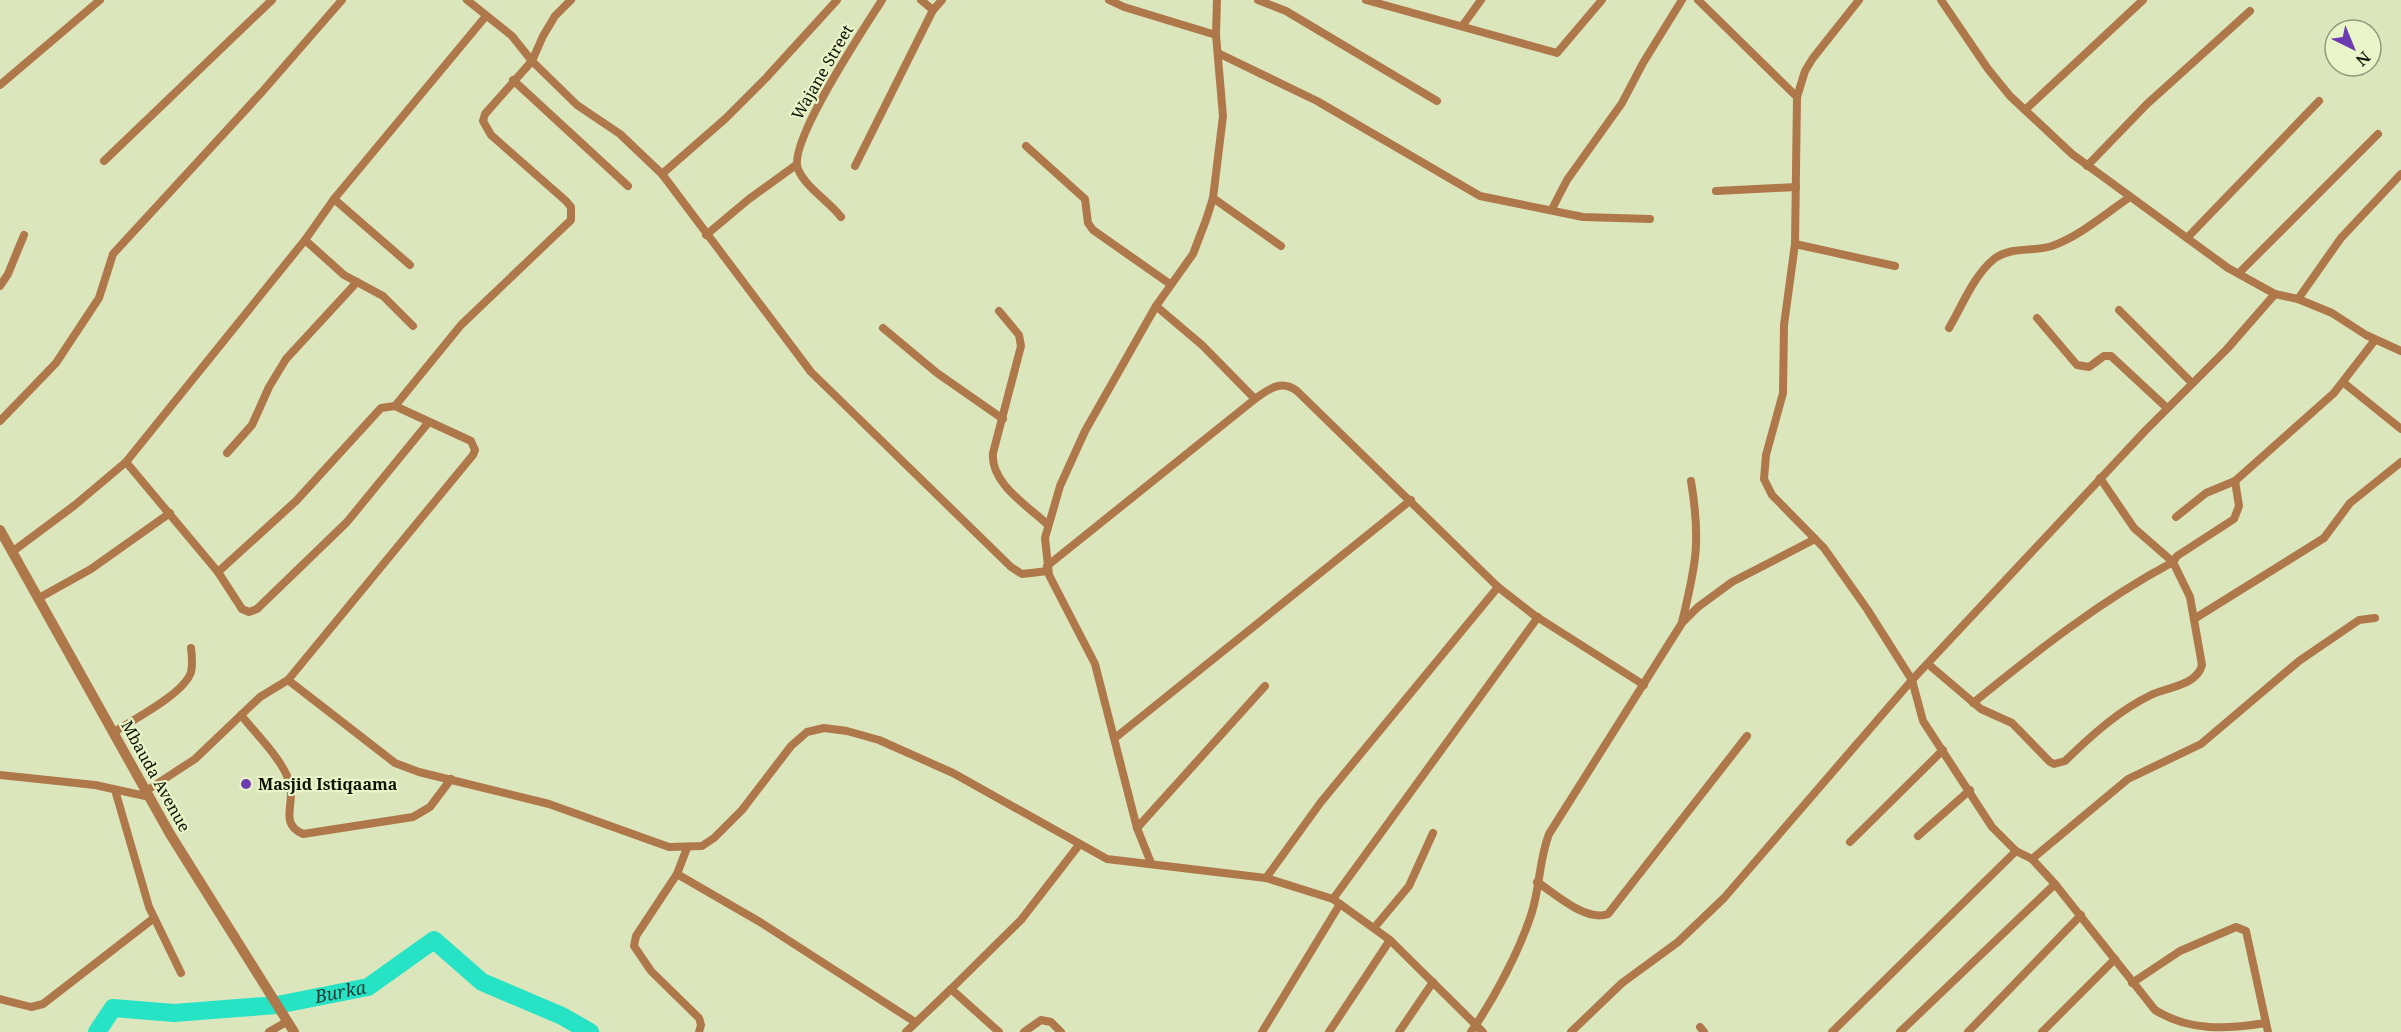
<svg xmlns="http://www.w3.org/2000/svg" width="2401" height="1032" viewBox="0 0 2401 1032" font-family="'Noto Serif',serif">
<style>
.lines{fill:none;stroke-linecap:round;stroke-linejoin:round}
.river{stroke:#27e3c5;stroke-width:18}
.minor{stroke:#af784b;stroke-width:8}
.tertiary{stroke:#af784b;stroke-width:10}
.poi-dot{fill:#6c3ab1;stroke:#e9f4c9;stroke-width:2}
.labels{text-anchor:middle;stroke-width:4.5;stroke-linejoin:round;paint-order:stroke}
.street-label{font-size:16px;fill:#0e1104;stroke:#e9f4c9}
.poi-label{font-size:16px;font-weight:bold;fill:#0e1104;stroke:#e9f4c9;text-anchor:start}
.water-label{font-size:18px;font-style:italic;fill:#1c3731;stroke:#e9f4c9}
</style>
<rect width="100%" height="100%" fill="#dce6bc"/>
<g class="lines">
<!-- river -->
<path class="river" id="s1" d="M97,1032L113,1008L174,1013L277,1005L368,987L434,940L482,982L562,1016L590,1032"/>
<!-- minor -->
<g class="minor">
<polyline points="467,0 512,36 532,61 577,105 620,134 662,174 811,372 1011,567 1022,574 1048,571"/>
<polyline points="921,0 933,10"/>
<polyline points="1109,0 1124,7 1216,35"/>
<polyline points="1258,0 1286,11 1437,101"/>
<polyline points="1366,0 1557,53 1602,0"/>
<polyline points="1698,0 1797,97"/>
<polyline points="1859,0 1813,58 1805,71 1797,97 1795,244 1784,325 1783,393 1766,455 1764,479 1772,495 1824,548 1867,609 1912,680 1923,721 1992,827 2016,851 2032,859 2055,884"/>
<polyline points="1941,0 1988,69 2010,96 2072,154 2228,268 2275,294 2298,299 2332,313 2366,335 2401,351"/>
<polyline points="1463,25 1481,0"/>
<polyline points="1218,53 1317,101 1480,196 1583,217 1650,219"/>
<polyline points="513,80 628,186"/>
<polyline points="0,85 100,0"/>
<polyline points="2025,110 2143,0"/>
<polyline points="1026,146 1085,199 1088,223 1093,230 1170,284"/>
<polyline points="104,161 272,0"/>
<polyline points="855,166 933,10 942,0"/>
<polyline points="2087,166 2147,104 2250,11"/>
<polyline points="662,174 725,119 766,78 837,0"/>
<polyline points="1716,191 1796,187"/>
<polyline points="1213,198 1281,246"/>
<polyline points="334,199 410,265"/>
<polyline points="1552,209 1567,180 1622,103 1643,63 1682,0"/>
<path d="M841,217C829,201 805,187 798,169C787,143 865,27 882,0"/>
<polyline points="706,235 749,199 796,165"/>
<polyline points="2187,238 2319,101"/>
<polyline points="305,240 344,275 383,296 413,326"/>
<polyline points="1795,244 1895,266"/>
<polyline points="2239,273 2378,134"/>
<polyline points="0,286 8,274 24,235"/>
<polyline points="2298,299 2341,238 2401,174"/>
<polyline points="1156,306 1202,345 1255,399"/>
<polyline points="2119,310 2192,383"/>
<path d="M999,311L1019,335L1021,346L993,453C990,483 1028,506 1048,525"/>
<polyline points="2037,318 2077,365 2089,367 2104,356 2111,356 2167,408"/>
<polyline points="883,328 937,373 1003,419"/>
<path d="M1949,328C1962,306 1974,275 1994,259C2011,246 2033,252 2052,246C2080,236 2105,214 2130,197"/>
<polyline points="2344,383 2401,429"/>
<polyline points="395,406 461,325 571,220 571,207 566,201 491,135 483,121 485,114 532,61 543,36 555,16 571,0"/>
<polyline points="0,421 56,363 99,298 113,254 262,92 342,0"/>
<polyline points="227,453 252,425 269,387 286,359 357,282"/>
<polyline points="126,462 218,572 242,609 249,612 257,609 347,522 428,423"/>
<polyline points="2176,517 2206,493 2235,481 2334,393 2375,340"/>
<polyline points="12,552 75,505 126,462 305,240 334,199 486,16"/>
<path d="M1047,566L1255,399C1269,389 1281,379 1297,391L1498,587L1534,615L1644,685"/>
<polyline points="218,572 296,501 381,408 395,406 471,441 475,450 473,455 288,680"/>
<polyline points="39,598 91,569 170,513"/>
<polyline points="2194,619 2324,538 2350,503 2401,462"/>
<path d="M1682,622C1696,565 1701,541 1691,481"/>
<path d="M1928,664L1981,709L2012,723L2050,762L2054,764L2065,761C2092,735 2119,710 2153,694C2169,687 2197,685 2202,665L2190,597L2173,562L2177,556L2234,519L2239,506L2235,481"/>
<path d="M1973,703C2037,651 2100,601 2173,562L2134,528L2100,478"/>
<path d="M241,715C255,733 286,763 290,785C295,804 279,824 303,834L413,817L430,807L451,779"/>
<path d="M114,732C133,720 185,693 191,672C193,664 192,656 191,648"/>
<polyline points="1115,738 1411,500"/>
<polyline points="0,775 95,785 150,797"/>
<polyline points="115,790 149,907 181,973"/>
<polyline points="146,791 195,759 260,697 288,680 395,763 419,772 549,804 669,847 702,846 714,838 742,810 791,746 807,732 824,728 847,731 879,740 953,773 1107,859 1266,878 1333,899 1390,940 1483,1032"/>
<polyline points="1137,828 1265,686"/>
<polyline points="1918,836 1970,790"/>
<polyline points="1850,842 1943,750"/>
<polyline points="687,848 677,874 636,936 634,946 651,971 699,1018 701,1025 699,1032"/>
<polyline points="2032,859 2128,779 2201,744 2299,661 2359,620 2375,618"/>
<polyline points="1151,863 1137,828 1095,664 1049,575 1045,538 1060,486 1085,431 1156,306 1193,254 1206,220 1213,198 1223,116 1216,35 1217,0"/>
<polyline points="677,874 760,922 915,1022"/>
<polyline points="1266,878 1321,802 1498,587"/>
<path d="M1537,882C1556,894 1585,922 1608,914L1747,736"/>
<polyline points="1333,899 1538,617"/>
<polyline points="1374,928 1409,886 1433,833"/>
<polyline points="2132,983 2180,951 2236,927 2246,931 2268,1032"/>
<polyline points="951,989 1021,920 1079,845"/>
<polyline points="0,999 31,1007 43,1004 154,918"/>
<polyline points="1700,1027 1704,1032"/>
<polyline points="269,1032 288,1021"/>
<polyline points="906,1032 951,989 999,1032"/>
<polyline points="1024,1032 1041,1020 1051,1022 1061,1032"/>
<polyline points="1262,1032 1340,904"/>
<polyline points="1329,1032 1390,940"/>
<polyline points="1399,1032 1433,982"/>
<path d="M1471,1032C1494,999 1520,950 1532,912C1540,886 1539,860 1549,834L1682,623L1698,607L1732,582L1815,539"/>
<polyline points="1571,1032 1622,983 1678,942 1724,898 1912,680 2145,431 2227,349 2275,294"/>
<polyline points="1832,1032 2016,851"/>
<path d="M1900,1032L2055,884L2155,1010C2190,1032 2228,1029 2266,1023"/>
<polyline points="1968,1032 2081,915"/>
<polyline points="2042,1032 2115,959"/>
</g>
<!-- tertiary -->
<polyline class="tertiary" points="0,530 170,834 294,1032"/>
</g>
<!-- markers -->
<circle class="poi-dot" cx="246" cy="784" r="6"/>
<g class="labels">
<!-- street labels -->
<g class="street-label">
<text transform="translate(822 72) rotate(-60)" y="6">Wajane Street</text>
<text transform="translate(156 776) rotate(61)" y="6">Mbauda Avenue</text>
</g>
<!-- poi labels -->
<g class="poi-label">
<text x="258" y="790">Masjid Istiqaama</text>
</g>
<!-- water labels -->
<g class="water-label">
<text dy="6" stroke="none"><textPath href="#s1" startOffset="258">Burka</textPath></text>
</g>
</g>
<!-- north arrow -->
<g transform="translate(2353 48) rotate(137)"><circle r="28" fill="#e9f4c9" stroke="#91997a" stroke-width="1.5"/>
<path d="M0-4.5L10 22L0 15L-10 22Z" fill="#6c3ab1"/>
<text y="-9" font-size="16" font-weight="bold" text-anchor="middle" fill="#0e1104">N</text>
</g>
</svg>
